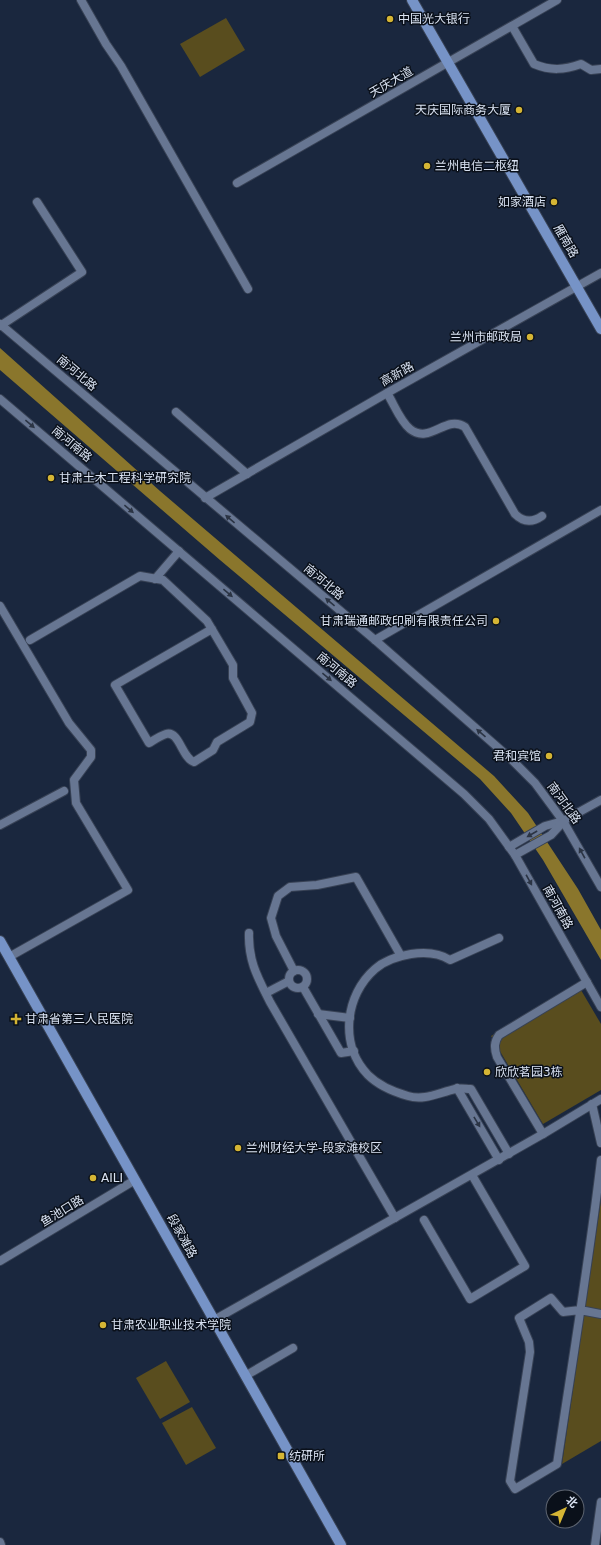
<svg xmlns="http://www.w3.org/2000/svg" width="601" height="1545" viewBox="0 0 601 1545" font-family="'DejaVu Sans','Noto Sans SC',sans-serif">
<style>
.green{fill:#594d1e}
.water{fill:#8a762c}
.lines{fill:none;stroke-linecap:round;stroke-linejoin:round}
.minor-casing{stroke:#384255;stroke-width:10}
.major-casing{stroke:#384255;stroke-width:12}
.minor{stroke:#677692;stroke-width:8}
.major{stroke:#7693c7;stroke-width:10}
.oneway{fill:#2b3444}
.poi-dot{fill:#d5b534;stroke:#0a101a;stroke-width:1.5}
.labels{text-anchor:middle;stroke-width:3;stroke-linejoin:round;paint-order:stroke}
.poi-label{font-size:12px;fill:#d9e2f2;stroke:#0a101a;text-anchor:start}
.street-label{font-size:12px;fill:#d9e2f2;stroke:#0a101a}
</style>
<rect width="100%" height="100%" fill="#1a273e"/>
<!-- green -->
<g class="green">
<polygon points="226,18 245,50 200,77 180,44"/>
<polygon points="578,985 601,1024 601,1090 543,1124 491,1036"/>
<polygon points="601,1200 601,1441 562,1464"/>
<polygon points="166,1361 190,1402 160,1419 136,1378"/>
<polygon points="192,1407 216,1448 186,1465 162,1423"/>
</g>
<!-- water -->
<polygon class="water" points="0,348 160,491 494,776 528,813 578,889 601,930 601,960 543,860 511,813 480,779 220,560 0,370"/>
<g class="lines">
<defs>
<g id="minor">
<polyline points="81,0 106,44 121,66 248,289"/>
<path d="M512,26L534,64C551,71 564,70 581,64L591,70L601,69"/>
<polyline points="237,183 557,0"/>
<polyline points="0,324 375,640 511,759 535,783 563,821 601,887"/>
<polyline points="0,326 82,272 37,202"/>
<path d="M387,393C394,404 400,421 410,429C430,445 446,414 465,427L515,514C523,522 532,523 542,516"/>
<polyline points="0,399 464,794 489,819 515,855 601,1007"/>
<polyline points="176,412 247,474"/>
<polyline points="205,498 387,393 601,273"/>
<polyline points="155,579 179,551"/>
<polyline points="0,606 69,723 91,750 91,757 74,780 76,803 128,890 9,957"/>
<path d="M30,640L140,576L163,580L207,621L233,665V678L252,713L250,722L217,742L213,750L194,762C182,758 179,730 166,734C160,736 154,740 149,743L115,685L212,629"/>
<polyline points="375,640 601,510"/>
<polyline points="0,825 64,791"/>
<polyline points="509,847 545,826 563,821 601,800"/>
<polyline points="515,855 551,835 563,822"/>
<path d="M249,933C248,961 258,978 270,1002L395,1218"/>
<path d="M499,938L450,960C439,953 424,952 411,954C399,956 385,960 375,969C345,995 339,1045 368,1075C379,1086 394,1092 408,1096C425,1101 440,1092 456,1089C460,1088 466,1089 471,1089L509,1154"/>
<circle cx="298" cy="979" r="9"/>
<polyline points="294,971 276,936 271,918 278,896 290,887 317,885 356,877 401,956"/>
<polyline points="303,987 341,1053 354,1051"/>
<polyline points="266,993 289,981"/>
<polyline points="318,1014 350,1018"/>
<polyline points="457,1088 499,1160"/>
<polyline points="592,1104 601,1143"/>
<path d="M543,1134L497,1057C494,1048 494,1042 499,1035L587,982"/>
<path d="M601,1160C589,1262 572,1363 557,1464L515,1489L510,1481L530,1352L529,1342L519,1318L551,1298L563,1312L580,1310L601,1314"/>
<polyline points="424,1220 470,1299 525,1266 472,1175"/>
<polyline points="0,1261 135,1180"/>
<polyline points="214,1320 543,1134 601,1099"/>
<polyline points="245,1376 293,1348"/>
<polyline points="0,1542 1,1545"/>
<polyline points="595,1545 601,1502"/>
</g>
<g id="major">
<polyline points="412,0 601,329"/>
<polyline points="0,941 341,1545"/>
</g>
</defs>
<!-- minor casing -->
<use href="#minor" class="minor-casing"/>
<!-- major casing -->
<use href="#major" class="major-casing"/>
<!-- minor -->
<use href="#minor" class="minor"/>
<!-- major -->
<use href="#major" class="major"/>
</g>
<!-- one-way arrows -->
<defs><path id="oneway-solid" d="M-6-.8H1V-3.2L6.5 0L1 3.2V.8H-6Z"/></defs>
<g class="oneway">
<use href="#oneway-solid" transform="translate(30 424) rotate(40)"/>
<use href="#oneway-solid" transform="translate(129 509) rotate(40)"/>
<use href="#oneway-solid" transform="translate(230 519) rotate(-140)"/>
<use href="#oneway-solid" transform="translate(228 593) rotate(40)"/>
<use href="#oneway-solid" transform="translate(330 602) rotate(-140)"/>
<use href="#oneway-solid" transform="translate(327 677) rotate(40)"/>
<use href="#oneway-solid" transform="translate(481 733) rotate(-139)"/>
<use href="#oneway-solid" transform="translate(532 834) rotate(150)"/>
<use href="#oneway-solid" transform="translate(582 853) rotate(-119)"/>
<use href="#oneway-solid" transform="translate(529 880) rotate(61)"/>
<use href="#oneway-solid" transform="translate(477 1122) rotate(59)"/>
</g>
<!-- markers -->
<g class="poi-dot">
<circle cx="390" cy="19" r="4"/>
<circle cx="519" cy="110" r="4"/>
<circle cx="427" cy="166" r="4"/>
<circle cx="554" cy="202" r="4"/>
<circle cx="530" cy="337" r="4"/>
<circle cx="51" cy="478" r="4"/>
<circle cx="496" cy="621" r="4"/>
<circle cx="549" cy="756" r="4"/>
<path d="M14 1013h4v4h4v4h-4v4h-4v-4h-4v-4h4z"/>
<circle cx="487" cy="1072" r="4"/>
<circle cx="238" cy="1148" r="4"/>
<circle cx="93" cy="1178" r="4"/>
<circle cx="103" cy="1325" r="4"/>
<rect x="277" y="1452" width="8" height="8" rx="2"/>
</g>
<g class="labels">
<!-- poi labels -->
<g class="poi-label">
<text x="398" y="23">中国光大银行</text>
<text x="511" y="114" text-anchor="end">天庆国际商务大厦</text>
<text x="435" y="170">兰州电信二枢纽</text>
<text x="546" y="206" text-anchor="end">如家酒店</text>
<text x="522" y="341" text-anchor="end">兰州市邮政局</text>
<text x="59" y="482">甘肃土木工程科学研究院</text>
<text x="488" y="625" text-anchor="end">甘肃瑞通邮政印刷有限责任公司</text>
<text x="541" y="760" text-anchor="end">君和宾馆</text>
<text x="25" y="1023">甘肃省第三人民医院</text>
<text x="495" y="1076">欣欣茗园3栋</text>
<text x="246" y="1152">兰州财经大学-段家滩校区</text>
<text x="101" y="1182">AILI</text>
<text x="111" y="1329">甘肃农业职业技术学院</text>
<text x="289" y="1460">纺研所</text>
</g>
<!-- street labels -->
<g class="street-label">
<text transform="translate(391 82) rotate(-30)" y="4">天庆大道</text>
<text transform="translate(566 241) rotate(60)" y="4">雁南路</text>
<text transform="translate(77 373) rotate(40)" y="4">南河北路</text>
<text transform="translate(397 374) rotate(-29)" y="4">高新路</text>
<text transform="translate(72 444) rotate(40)" y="4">南河南路</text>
<text transform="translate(324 582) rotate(40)" y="4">南河北路</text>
<text transform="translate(337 670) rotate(40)" y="4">南河南路</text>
<text transform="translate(564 803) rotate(54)" y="4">南河北路</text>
<text transform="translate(558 907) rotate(61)" y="4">南河南路</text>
<text transform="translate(62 1211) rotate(-31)" y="4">鱼池口路</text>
<text transform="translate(182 1236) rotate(61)" y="4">段家滩路</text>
</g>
</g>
<!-- north arrow -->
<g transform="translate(565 1509) rotate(44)"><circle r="19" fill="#0a101a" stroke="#5d6470"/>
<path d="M0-3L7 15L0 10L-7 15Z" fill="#d5b534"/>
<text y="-6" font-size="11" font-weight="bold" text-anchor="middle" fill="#d9e2f2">北</text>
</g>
</svg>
